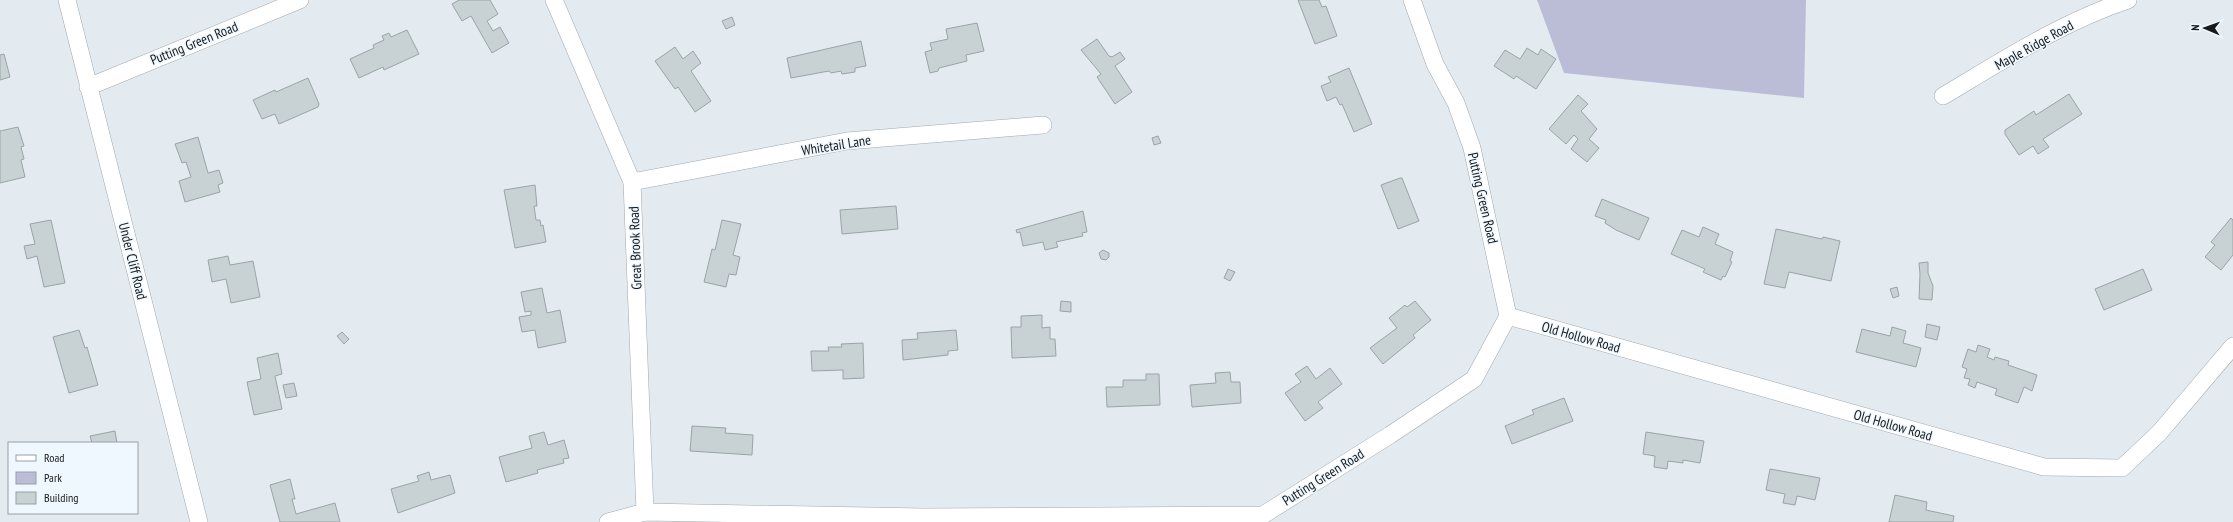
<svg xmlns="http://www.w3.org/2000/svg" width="2233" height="522" viewBox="0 0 2233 522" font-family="'PT Sans Narrow',sans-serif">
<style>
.green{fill:#bbbdd7}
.building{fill:#c8d2d5;stroke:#9aa4a7}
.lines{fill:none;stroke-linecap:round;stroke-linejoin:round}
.street-casing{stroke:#a1a8ae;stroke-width:18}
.street{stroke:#fff;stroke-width:17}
.labels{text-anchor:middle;stroke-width:3;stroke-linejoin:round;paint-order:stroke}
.street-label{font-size:14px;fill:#171a1c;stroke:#f0f8ff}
</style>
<rect width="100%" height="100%" fill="#e3ebf1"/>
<!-- green -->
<polygon class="green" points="1537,0 1806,0 1804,98 1564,73"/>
<!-- building -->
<g class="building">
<polygon points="459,0 490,0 498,14 487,21 493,31 500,27 509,43 492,53 471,16 462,21 452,4"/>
<polygon points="1298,0 1319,0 1322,7 1326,6 1337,36 1315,44"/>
<polygon points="732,17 735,25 726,29 722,21"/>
<polygon points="977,23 984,51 966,55 967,61 939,68 938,71 930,73 925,52 932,50 930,43 948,39 946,29"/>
<polygon points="407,30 419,54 384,70 383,67 359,78 350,59 374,48 373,45 384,40 382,36 389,33 391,37"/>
<polygon points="1097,39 1109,56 1112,57 1120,52 1125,59 1115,66 1132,92 1115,104 1097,77 1101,74 1081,50"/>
<polygon points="861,41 866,66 855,68 855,72 842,74 841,71 831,73 829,71 791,78 787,58"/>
<polygon points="675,47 683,59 693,51 701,63 691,71 711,101 695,112 678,87 675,89 655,61"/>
<polygon points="1527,48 1538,55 1541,49 1556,59 1536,89 1516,76 1514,79 1494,66 1505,50 1520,59"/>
<polygon points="4,54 10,77 0,80 0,55"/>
<polygon points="1349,68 1372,124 1354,132 1342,104 1340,105 1336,97 1327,101 1321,86 1331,82 1328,77"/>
<polygon points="308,78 319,104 318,107 279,124 275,114 262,119 253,100 275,90 276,92"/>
<polygon points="2069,94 2082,114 2043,139 2049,147 2038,154 2033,146 2019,155 2005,134 2005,130 2034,111 2036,115"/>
<polygon points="1578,95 1588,104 1581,111 1597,129 1589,139 1599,148 1587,162 1571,149 1578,139 1574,135 1566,144 1549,129"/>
<polygon points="18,127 24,146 21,147 24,159 21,160 25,177 0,183 0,131"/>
<polygon points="1158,136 1161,143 1154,145 1152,138"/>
<polygon points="198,137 208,173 219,170 223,183 218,185 220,192 185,202 179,181 191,177 186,162 182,163 175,144"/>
<polygon points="1400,178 1402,178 1419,221 1398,229 1381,185"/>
<polygon points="535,185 537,206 534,206 536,220 540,220 541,226 543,225 546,242 515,248 504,190"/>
<polygon points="1602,199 1649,218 1639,240 1616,230 1605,223 1606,220 1595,216"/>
<polygon points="896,206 898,229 842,234 840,210"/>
<polygon points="1083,211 1087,232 1082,233 1083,236 1056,242 1058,247 1045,250 1043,242 1023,246 1020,232 1017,233 1016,230"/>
<polygon points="2231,218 2233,220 2233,255 2221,270 2205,257 2215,245 2211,242"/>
<polygon points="51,220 65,283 44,287 37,256 27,259 24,246 35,244 30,224"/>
<polygon points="722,220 741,224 733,255 740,257 736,275 729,274 726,287 704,282 712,249 715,250"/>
<polygon points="1703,227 1719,234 1715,244 1733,252 1730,261 1732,262 1725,277 1723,276 1721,280 1703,272 1705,269 1671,254 1682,230 1699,237"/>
<polygon points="1776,229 1822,239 1823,237 1840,241 1831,281 1789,272 1785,288 1764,284"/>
<polygon points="1103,250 1109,253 1109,257 1106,260 1101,259 1099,253"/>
<polygon points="228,256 230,265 253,261 260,297 231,303 226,279 212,282 208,260"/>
<polygon points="1928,262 1928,273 1933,286 1932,300 1919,299 1920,274 1919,263"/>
<polygon points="1228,269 1235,272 1230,281 1224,278"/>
<polygon points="2143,269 2152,290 2104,310 2095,289"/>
<polygon points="1897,287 1899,296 1893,298 1890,289"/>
<polygon points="542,288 547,313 560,310 566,342 538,348 535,330 522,332 519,317 531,315 531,311 525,312 521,292"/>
<polygon points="1061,301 1071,302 1071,312 1060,311"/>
<polygon points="1415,301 1431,320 1413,335 1415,338 1383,364 1370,348 1397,328 1389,318 1405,305 1407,307"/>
<polygon points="1042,315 1042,328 1050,327 1050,339 1055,339 1056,356 1012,358 1011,327 1021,327 1021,316"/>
<polygon points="1927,324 1940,327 1937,340 1925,337"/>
<polygon points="1892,327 1906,331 1903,343 1921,348 1916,367 1856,352 1862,329 1890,336"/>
<polygon points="79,330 85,348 87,347 98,385 69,393 53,337"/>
<polygon points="956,330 958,350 948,351 948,355 903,360 902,340 918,339 917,333"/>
<polygon points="342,332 349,339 344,344 337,336"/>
<polygon points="863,343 864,378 843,379 843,370 812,371 811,351 829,351 828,347 842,347 841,344"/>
<polygon points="1978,345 1990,349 1987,357 1994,360 1995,357 2009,361 2008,365 2037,375 2032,391 2024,387 2018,403 1995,395 1997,389 1977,382 1975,388 1968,385 1970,379 1964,378 1967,369 1962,367 1968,349 1976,352"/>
<polygon points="278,353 282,374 275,376 282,409 254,415 247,382 261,379 257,358"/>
<polygon points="1307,366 1316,379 1330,368 1342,384 1318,402 1323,408 1305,421 1285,393 1301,382 1295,374"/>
<polygon points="1230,372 1231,382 1240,382 1241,403 1192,407 1190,385 1216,383 1215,373"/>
<polygon points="1146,374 1159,374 1160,405 1107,407 1106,387 1123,387 1123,380 1146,380"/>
<polygon points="294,383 297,396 286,398 283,385"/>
<polygon points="1564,398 1573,421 1512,444 1505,426 1534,414 1532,410"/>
<polygon points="692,426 726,428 725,433 753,435 752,455 690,451"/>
<polygon points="115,431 117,443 92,443 90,436"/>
<polygon points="544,432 548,445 564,440 569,458 563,459 564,463 537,470 538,473 506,482 499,457 532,448 529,436"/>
<polygon points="1646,432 1704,441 1700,463 1683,460 1683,463 1668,461 1667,469 1654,467 1655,456 1643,454"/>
<polygon points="1770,469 1820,478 1815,500 1797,496 1795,505 1783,503 1785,494 1766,490"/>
<polygon points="429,472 431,480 450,475 455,493 398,513 391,489 419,481 417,476"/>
<polygon points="290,479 295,499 292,499 296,514 335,503 340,522 280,522 270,485"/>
<polygon points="1895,495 1927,502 1926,510 1954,516 1953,522 1889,522"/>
</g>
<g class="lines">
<defs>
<g id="street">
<polyline points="67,0 199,522"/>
<polyline points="554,0 632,182 645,512"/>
<polyline points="88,87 300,0"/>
<path d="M1943,96C2002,61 2062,22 2128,0"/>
<polyline points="632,182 847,141 1043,125"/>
<polyline points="1508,316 2044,467 2122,468 2159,433 2233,346"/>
<polyline points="608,522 645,512 923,517 1263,515 1390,435 1474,379 1508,316 1472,148 1456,103 1435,64 1412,0"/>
</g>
</defs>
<!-- street casing -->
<use href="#street" class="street-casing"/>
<!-- street -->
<use href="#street" class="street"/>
</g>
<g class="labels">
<!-- street labels -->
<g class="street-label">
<text transform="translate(194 43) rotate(-22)" y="5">Putting Green Road</text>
<text transform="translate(2034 45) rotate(-29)" y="5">Maple Ridge Road</text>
<text transform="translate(836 145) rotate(-9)" y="5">Whitetail Lane</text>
<text transform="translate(1483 198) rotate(77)" y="5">Putting Green Road</text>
<text transform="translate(635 248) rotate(-92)" y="5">Great Brook Road</text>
<text transform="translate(133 261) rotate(76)" y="5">Under Cliff Road</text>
<text transform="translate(1581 337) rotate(16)" y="5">Old Hollow Road</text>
<text transform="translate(1893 425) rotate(16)" y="5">Old Hollow Road</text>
<text transform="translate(1323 477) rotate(-32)" y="5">Putting Green Road</text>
</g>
</g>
<!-- legend -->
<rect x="8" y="442" width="130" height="72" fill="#f0f8ff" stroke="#999fa4"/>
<rect x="16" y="455" width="20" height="6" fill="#ffffff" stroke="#999fa4"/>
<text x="44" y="462" font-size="12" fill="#171a1c">Road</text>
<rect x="16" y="472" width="20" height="12" fill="#bbbdd7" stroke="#999fa4"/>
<text x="44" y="482" font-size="12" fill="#171a1c">Park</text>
<rect x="16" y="492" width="20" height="12" fill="#c8d2d5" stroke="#999fa4"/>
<text x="44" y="502" font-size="12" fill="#171a1c">Building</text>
<!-- north arrow -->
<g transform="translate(2205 28) rotate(272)" stroke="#f0f8ff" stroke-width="3" paint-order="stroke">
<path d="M0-3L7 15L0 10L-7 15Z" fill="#171a1c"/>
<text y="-6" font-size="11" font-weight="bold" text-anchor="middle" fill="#171a1c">N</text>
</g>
</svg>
